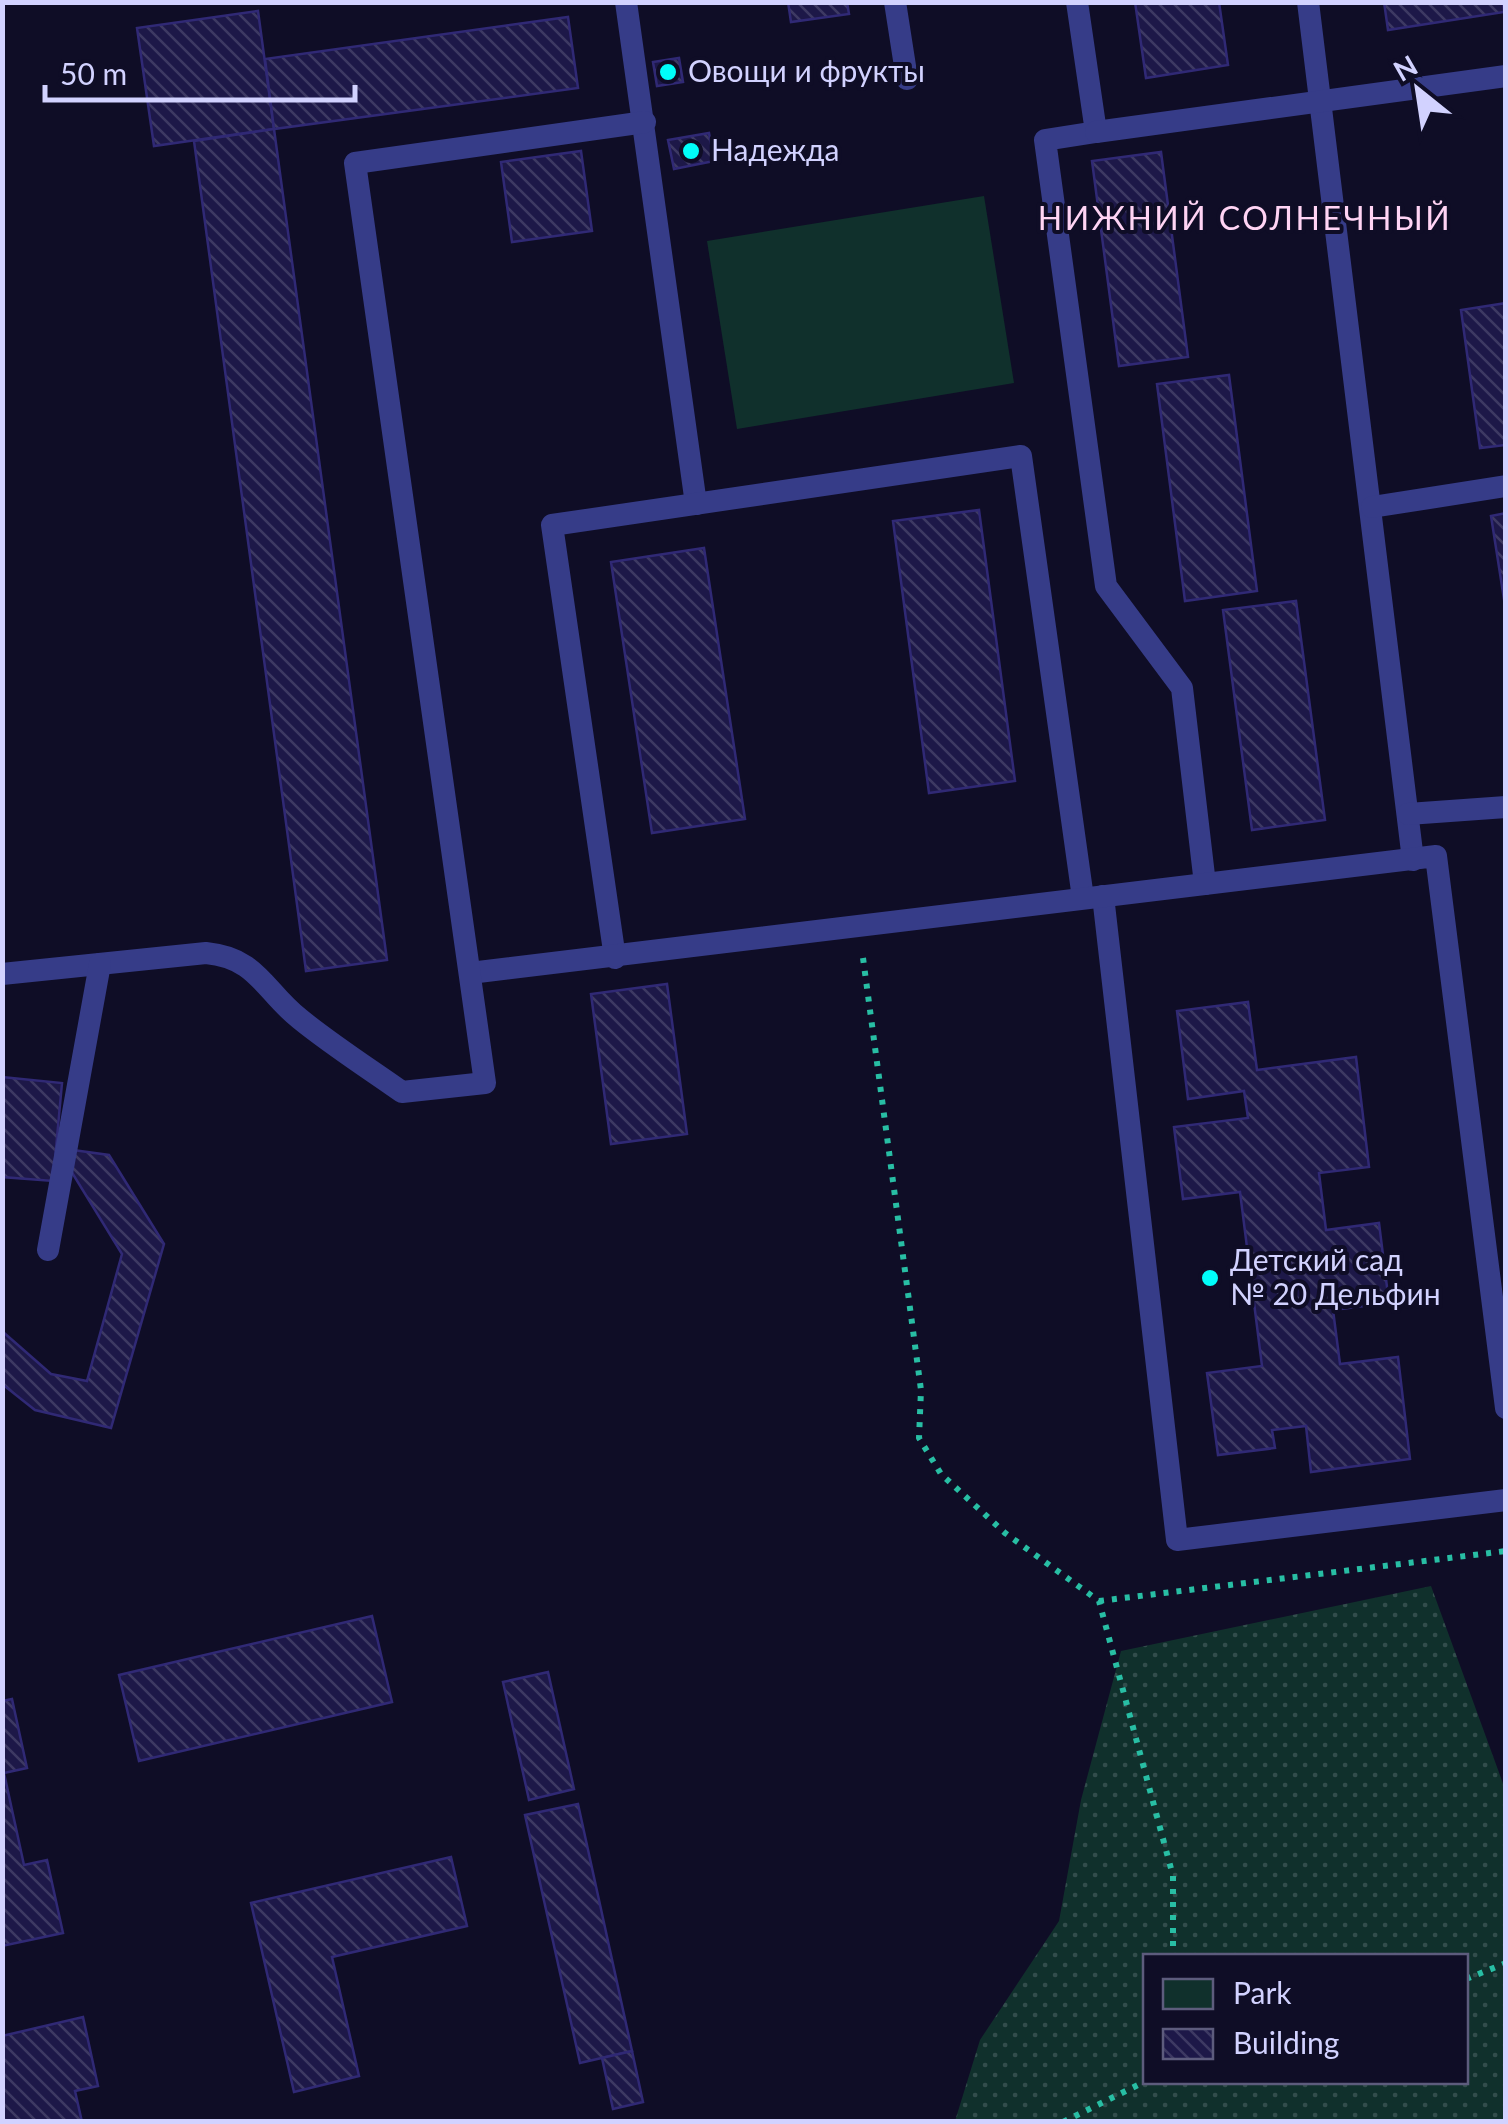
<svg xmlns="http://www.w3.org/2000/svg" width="1508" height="2124" viewBox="0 0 1508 2124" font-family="Lato,sans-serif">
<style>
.grass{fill:url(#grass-dots);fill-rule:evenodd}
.park{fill:#10302c}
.building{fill:url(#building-back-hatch);stroke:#302975;stroke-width:2.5}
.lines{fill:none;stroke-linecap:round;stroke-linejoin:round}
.path{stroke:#28bea4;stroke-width:6;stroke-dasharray:5 8;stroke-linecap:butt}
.service{stroke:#363c88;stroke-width:22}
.poi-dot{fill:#00fdfa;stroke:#0f0d26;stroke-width:4}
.labels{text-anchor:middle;stroke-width:8;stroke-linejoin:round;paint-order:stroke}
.poi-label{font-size:30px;fill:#d2d2ff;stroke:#0f0d26;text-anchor:start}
.neighbourhood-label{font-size:32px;letter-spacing:2.5px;fill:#ffd4f4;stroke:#0f0d26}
</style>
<defs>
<pattern id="grass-dots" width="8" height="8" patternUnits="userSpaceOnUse" patternTransform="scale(2.5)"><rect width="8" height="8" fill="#10302c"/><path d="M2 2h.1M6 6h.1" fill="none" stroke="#324d4c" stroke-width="1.8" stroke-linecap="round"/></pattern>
<pattern id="building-back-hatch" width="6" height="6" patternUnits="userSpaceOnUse" patternTransform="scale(2.5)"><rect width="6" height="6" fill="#1d1848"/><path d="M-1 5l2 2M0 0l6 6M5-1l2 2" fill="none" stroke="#3d3963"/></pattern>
</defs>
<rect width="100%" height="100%" fill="#0f0d26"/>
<!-- grass -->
<path class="grass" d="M1431,1586L1505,1789V2121H955L980,2040L1059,1921L1081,1800L1121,1651ZM1146,1956H1466V2082H1146Z"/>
<!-- park -->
<polygon class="park" points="984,196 1014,383 737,429 707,241"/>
<!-- building -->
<g class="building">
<polygon points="788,2 847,2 849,14 791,22"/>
<polygon points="1135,2 1219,2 1228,65 1146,78"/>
<polygon points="1384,2 1503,2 1504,12 1388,30"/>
<polygon points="258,11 274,129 154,146 137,28"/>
<polygon points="568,17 578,88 274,129 265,59"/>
<polygon points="679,58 683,82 657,86 653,62"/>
<polygon points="274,129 387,960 306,971 194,141"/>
<polygon points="709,133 714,161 674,169 668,140"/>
<polygon points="581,151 592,231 512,242 501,162"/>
<polygon points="1161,152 1188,357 1119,366 1092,161"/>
<polygon points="1506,303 1506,445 1480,448 1461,310"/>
<polygon points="1229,375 1257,591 1185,601 1157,384"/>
<polygon points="979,510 1015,781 929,793 893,521"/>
<polygon points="1506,513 1506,612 1491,516"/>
<polygon points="704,548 745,819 652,833 611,562"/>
<polygon points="1296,601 1325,820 1252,830 1223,610"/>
<polygon points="667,984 687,1134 611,1144 591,994"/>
<polygon points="1248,1002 1257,1070 1356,1057 1369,1167 1319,1173 1326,1230 1379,1223 1389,1303 1333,1310 1340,1364 1398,1357 1410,1459 1311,1472 1306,1426 1272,1430 1275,1448 1218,1455 1207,1373 1262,1366 1240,1192 1183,1199 1174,1127 1248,1118 1244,1091 1188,1099 1177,1011"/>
<polygon points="2,1077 62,1083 53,1181 2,1177"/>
<polygon points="73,1150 109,1155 164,1244 111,1428 35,1410 2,1384 2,1331 51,1374 87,1381 122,1254 71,1171"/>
<polygon points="372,1616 392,1702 139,1761 119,1675"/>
<polygon points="548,1672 574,1789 529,1800 503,1682"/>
<polygon points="12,1699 27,1768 4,1773 24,1865 47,1860 63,1933 2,1946 2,1701"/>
<polygon points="578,1804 632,2051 580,2063 525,1815"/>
<polygon points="451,1857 467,1926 332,1957 359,2076 294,2092 251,1903"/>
<polygon points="83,2017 98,2086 75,2091 82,2122 2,2122 2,2036"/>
<polygon points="632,2051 643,2102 613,2109 602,2058"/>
</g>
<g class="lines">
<!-- path -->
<g class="path">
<polyline points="863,958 921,1390 919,1438 941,1474 1005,1533 1099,1601 1173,1876 1173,1956"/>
<polyline points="1099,1601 1506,1551"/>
<polyline points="1466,1979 1506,1963"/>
<polyline points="1063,2122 1146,2081"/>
</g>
<!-- service -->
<g class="service">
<polyline points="626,2 696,504"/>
<polyline points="895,2 907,79"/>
<polyline points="1077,2 1096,132 1045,140 1106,586 1182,688 1205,884"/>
<polyline points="1308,2 1413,860"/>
<polyline points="1096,132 1506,76"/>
<polyline points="1372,507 1506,486"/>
<polyline points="1408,814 1506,807"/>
<polyline points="1103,896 1177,1540 1506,1500"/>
<polyline points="615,958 552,525 1021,456 1083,898"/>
<polyline points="470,973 1436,856 1506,1408"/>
<path d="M2,974L206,953C258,958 264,991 300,1019C332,1045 368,1068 402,1092L485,1083L355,163L645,122"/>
<polyline points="48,1250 100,964"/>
</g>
</g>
<!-- markers -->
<g class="poi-dot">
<circle cx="668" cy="72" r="10"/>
<circle cx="691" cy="151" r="10"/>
<circle cx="1210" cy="1278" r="10"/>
</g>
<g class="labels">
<!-- poi labels -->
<g class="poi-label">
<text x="688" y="82">Овощи и фрукты</text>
<text x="711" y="161">Надежда</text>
<text x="1230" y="1271">Детский сад<tspan x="1230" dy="34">№ 20 Дельфин</tspan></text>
</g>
<!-- neighbourhood labels -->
<g class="neighbourhood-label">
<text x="1245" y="230">НИЖНИЙ СОЛНЕЧНЫЙ</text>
</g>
</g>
<!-- border -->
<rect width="1508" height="2124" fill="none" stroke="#d2d2ff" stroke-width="10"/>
<!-- legend -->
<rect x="1143" y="1954" width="325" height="130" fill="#0f0d26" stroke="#5d5c7d" stroke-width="2.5"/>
<rect x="1163" y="1979" width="50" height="30" fill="#10302c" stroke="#5d5c7d" stroke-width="2.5"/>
<text x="1233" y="2004" font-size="30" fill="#d2d2ff">Park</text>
<rect x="1163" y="2029" width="50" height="30" fill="url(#building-back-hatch)" stroke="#5d5c7d" stroke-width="2.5"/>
<text x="1233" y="2054" font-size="30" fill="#d2d2ff">Building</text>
<!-- north arrow -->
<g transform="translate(1418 90) rotate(330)" stroke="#0f0d26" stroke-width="8" paint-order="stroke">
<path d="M0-8L18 38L0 25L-18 38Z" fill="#d2d2ff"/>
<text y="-15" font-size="28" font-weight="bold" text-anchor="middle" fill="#d2d2ff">N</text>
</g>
<!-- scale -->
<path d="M45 85v15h310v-15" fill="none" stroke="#d2d2ff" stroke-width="5"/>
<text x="60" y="85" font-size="30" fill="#d2d2ff" stroke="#0f0d26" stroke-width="8" paint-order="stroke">50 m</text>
</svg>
